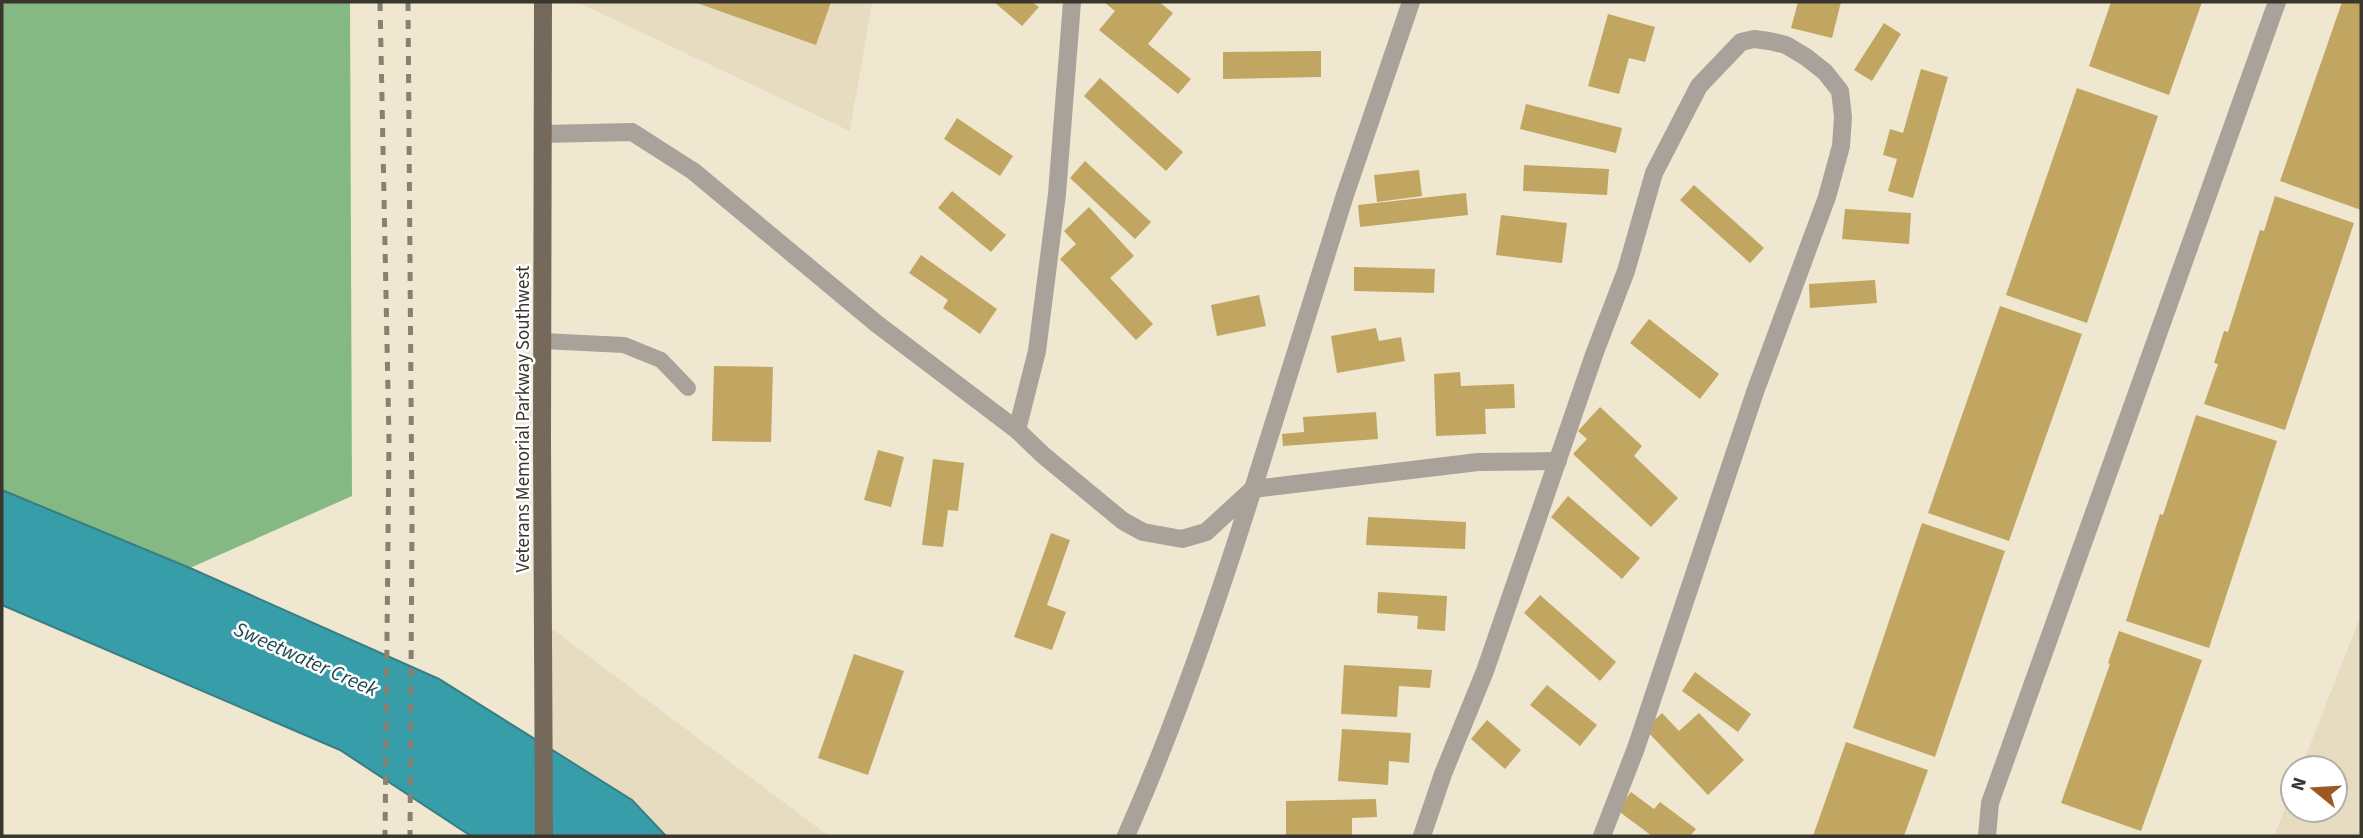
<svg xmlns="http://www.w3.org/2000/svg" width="2363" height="838" viewBox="0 0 2363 838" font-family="'Source Sans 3',sans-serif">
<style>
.built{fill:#e7dcbf}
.forest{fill:#84b984}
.water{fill:#379da8;stroke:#387e83;stroke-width:2}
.building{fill:#c1a662}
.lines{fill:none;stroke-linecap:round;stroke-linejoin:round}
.lane{stroke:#a9a29a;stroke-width:16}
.street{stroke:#a9a29a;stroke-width:18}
.primary{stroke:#75695b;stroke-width:18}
.rail{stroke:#868172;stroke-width:5;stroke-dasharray:9 9;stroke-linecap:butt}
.labels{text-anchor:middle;stroke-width:5;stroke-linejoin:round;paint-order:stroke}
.street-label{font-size:19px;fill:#39362d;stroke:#fff}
.water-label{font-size:21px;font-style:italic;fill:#1e4a4f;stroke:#fff}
</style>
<rect width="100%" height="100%" fill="#f0e7d1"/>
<!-- built -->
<g class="built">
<polygon points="577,2 872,2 850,131"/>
<polygon points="2361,615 2361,836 2274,836 2293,788 2293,810 2335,810 2335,768 2301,768"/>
<polygon points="546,624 829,836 545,836"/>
</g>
<!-- forest -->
<polygon class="forest" points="4,2 350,2 352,496 190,568 2,490 2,8"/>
<!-- water -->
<polygon class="water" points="2,490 190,568 439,679 632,800 666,836 471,836 340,750 2,605"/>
<!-- building -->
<g class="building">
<polygon points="694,2 831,2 816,45"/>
<polygon points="994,2 1032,2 1039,7 1022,26"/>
<polygon points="1104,2 1159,2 1173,13 1148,44 1191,79 1178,94 1099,30 1115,11"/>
<polygon points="1798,2 1841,2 1832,38 1791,28"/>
<polygon points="2111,2 2202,2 2169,95 2089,66"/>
<polygon points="2342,2 2361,2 2361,210 2280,181"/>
<polygon points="1608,14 1655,27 1645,62 1629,58 1619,94 1588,86"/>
<polygon points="1884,23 1901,34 1872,81 1854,70"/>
<polygon points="1321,51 1321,77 1223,79 1223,52"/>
<polygon points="1921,69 1948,77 1913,198 1888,191 1897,159 1883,155 1890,129 1903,133"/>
<polygon points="1100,78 1183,152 1166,171 1084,96"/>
<polygon points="2077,88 2158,116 2087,323 2006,295"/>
<polygon points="1526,104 1622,128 1616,153 1520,129"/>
<polygon points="957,118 1013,156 1000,176 944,139"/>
<polygon points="1085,161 1151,222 1135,239 1070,178"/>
<polygon points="1524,165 1609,169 1607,195 1523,191"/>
<polygon points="1419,170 1422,196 1377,202 1374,175"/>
<polygon points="1694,185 1764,248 1750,263 1680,200"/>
<polygon points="952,191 1006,235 991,252 938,208"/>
<polygon points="1466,193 1468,215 1360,227 1358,205"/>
<polygon points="2275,196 2354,223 2285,430 2204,404 2218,364 2214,363 2224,331 2228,332 2260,230 2264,231"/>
<polygon points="1089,207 1134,256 1110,278 1153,324 1136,340 1060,259 1076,244 1064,231"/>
<polygon points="1845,209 1911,213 1909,244 1842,239"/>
<polygon points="1501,215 1567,223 1562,263 1496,255"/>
<polygon points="921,255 997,309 980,334 943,308 948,300 909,273"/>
<polygon points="1354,267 1435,269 1434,293 1354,291"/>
<polygon points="1875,280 1877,303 1810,308 1809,284"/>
<polygon points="1259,295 1266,326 1217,336 1211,305"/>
<polygon points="2000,306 2082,334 2009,541 1928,513"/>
<polygon points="1649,319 1719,374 1700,399 1630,343"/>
<polygon points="1376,328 1379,341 1401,337 1405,361 1337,373 1331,336"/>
<polygon points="714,366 773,367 771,442 712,441"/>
<polygon points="1460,372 1461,386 1514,384 1515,408 1485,409 1486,434 1436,436 1434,374"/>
<polygon points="1600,407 1642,446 1634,456 1678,498 1651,527 1573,454 1587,439 1578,431"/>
<polygon points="1376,412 1378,439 1283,446 1282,434 1304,432 1303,417"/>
<polygon points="2196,415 2277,441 2209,648 2126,621 2160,514 2163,515"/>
<polygon points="878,450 904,457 891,507 864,500"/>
<polygon points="933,459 964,463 958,511 948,510 943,547 922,545"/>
<polygon points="1568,496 1640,558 1622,579 1551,517"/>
<polygon points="1368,517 1466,522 1465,549 1366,545"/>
<polygon points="1922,523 2005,551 1935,757 1853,728"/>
<polygon points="1051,533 1070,540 1047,605 1066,612 1052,650 1014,637"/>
<polygon points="1378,592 1447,596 1445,631 1417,629 1418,616 1377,613"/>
<polygon points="1540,595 1616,662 1600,681 1524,613"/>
<polygon points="2119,631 2202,660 2141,831 2061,803 2110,664 2108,663"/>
<polygon points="854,654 904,671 868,775 818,758"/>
<polygon points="1344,665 1432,670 1430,688 1399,686 1397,717 1341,714"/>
<polygon points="1695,672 1751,714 1738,732 1682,691"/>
<polygon points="1547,685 1597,725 1580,746 1530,705"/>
<polygon points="1662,713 1679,731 1699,713 1744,760 1708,795 1645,729"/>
<polygon points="1487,720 1521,750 1505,769 1471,739"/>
<polygon points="1342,729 1411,733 1409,763 1389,761 1388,785 1338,781"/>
<polygon points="1846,742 1928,770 1904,836 1813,836"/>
<polygon points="1631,792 1654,809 1660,802 1696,829 1690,836 1652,836 1617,810"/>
<polygon points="1376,799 1377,817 1352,818 1352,836 1286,836 1286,801"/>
</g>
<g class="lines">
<!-- lane -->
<polyline class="lane" points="543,341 624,345 661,360 688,388"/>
<!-- street -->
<g class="street">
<polyline points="1072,2 1057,194 1037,351 1017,430 1043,455 1123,521 1143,532 1182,539 1206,532 1253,489 1345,195 1411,2"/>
<polyline points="543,134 632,132 693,171 877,324 1017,430"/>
<path d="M1126,836C1176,723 1216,607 1253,489L1478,462L1558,461"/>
<polyline points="1422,836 1443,774 1485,671 1595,352 1626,271 1654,173 1699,86 1741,42 1754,39 1769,41 1786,45 1806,57 1825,72 1840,91 1843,117 1841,146 1827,197 1755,392 1636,748 1602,836"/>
<polyline points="1987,836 1990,803 2277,2"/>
</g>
<!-- primary -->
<polyline class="primary" points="543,2 542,442 544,836"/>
<!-- rail -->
<g class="rail">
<polyline points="380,2 389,440 385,836"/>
<polyline points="408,2 412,522 410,836"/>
</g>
</g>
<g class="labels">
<!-- street labels -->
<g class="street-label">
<text transform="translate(522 419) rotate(-90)" y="7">Veterans Memorial Parkway Southwest</text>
</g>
<!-- water labels -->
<g class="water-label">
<text transform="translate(306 659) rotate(24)" y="7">Sweetwater Creek</text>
</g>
</g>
<!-- border -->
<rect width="2363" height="838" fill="none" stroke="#39362d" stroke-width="7"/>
<!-- north arrow -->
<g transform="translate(2314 789) rotate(288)"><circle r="33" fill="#ffffff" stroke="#b0afab" stroke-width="2"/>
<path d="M0-5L12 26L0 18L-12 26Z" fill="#9b5a25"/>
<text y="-10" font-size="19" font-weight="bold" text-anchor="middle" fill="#39362d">N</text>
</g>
</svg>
